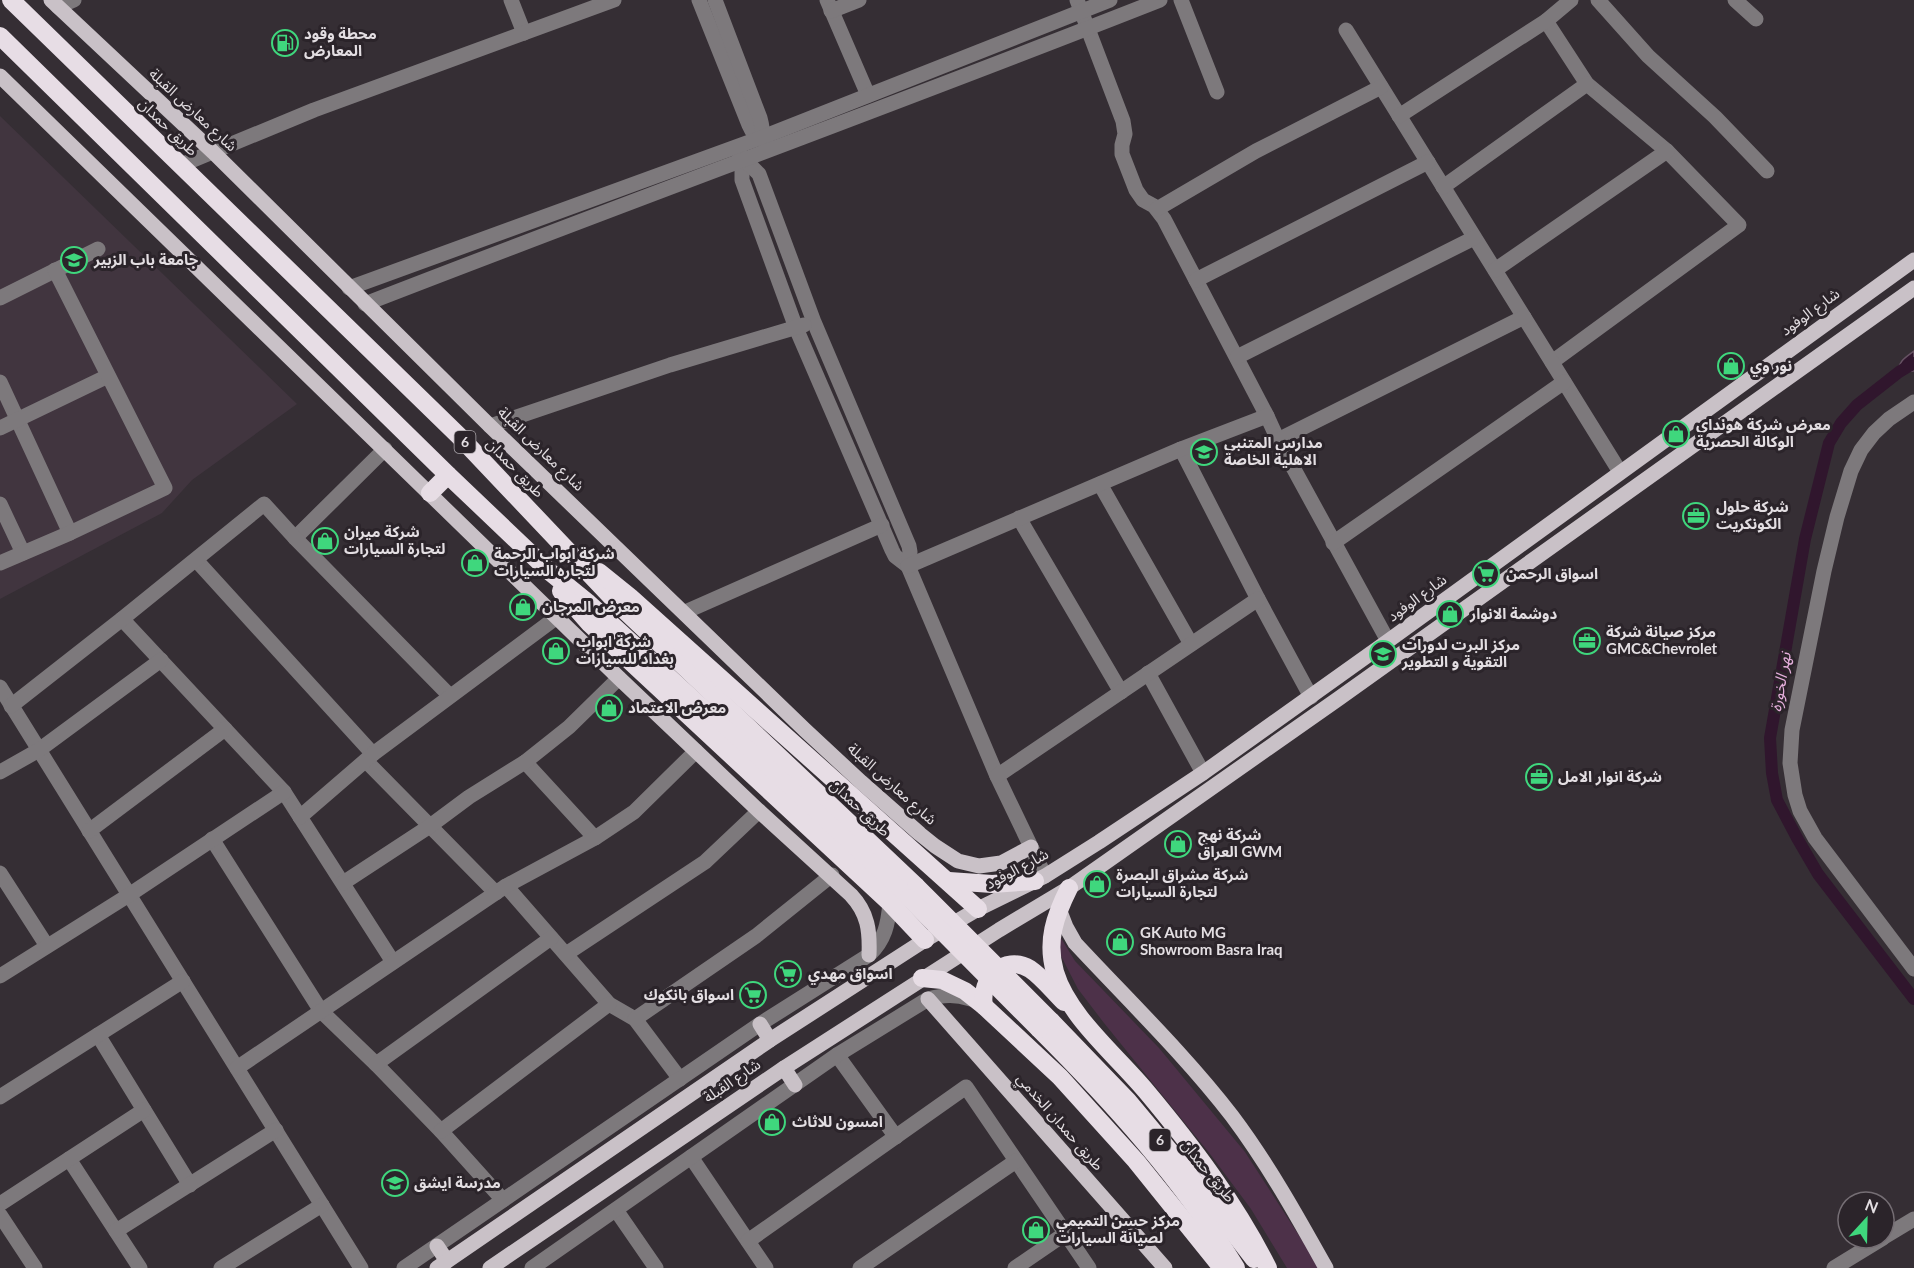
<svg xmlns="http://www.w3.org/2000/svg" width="1914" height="1268" viewBox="0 0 1914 1268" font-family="Lato,'Noto Sans Arabic',sans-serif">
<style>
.built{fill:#41353f}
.green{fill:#4d3149}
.water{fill:#30162d;stroke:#665263;stroke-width:1.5}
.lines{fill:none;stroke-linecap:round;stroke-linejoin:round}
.canal{stroke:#30162d;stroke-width:12}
.minor{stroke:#7d797c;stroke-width:15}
.major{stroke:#c9c1c7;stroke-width:15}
.highway{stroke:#e7dde5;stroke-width:18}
.highway-bridge{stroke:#e7dde5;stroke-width:18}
.labels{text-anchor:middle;stroke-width:6;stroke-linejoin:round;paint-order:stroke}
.shield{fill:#2b242a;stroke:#aca6ab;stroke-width:1.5}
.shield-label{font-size:14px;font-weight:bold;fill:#e3dee2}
.poi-label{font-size:15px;font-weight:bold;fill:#e3dee2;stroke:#2b242a;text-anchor:start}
.street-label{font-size:15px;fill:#e3dee2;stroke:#2b242a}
.water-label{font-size:16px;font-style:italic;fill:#e5afdc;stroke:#2b242a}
</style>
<rect width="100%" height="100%" fill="#352e34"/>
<!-- built -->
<polygon class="built" points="0,116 297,404 192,480 162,513 0,599"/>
<!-- green -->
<polygon class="green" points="1056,930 1075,961 1159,1048 1245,1152 1320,1268 1287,1268 1251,1209 1210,1154 1104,1023 1078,989 1061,956"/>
<!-- water -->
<path class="water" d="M1914,351V371L1899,372C1897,362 1906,357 1914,351Z"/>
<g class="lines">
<!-- canal -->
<polyline class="canal" points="1914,363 1899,372 1857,405 1841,423 1829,443 1805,539 1770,738 1772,773 1777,800 1797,838 1818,874 1914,999"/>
<!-- minor -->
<g class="minor">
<polyline points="511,0 524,33"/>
<polyline points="699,0 749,125 752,131 763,137"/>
<path d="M715,0L760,118C763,128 762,136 766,145"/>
<polyline points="827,0 868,95"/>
<polyline points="1077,0 1123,121 1125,134 1122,145 1122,154 1136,190 1143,200 1154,206 1164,219 1267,416 1278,440 1388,641"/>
<polyline points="1181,0 1217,92"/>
<polyline points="1598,0 1648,56 1715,117 1767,171"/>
<polyline points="1735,0 1756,19"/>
<polyline points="58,7 74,0"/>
<polyline points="831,11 859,0"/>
<polyline points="1546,21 1587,84 1667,151 1739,225 1552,362"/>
<polyline points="1346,30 1620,472"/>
<polyline points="1399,116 1546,21 1571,0"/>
<polyline points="740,153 742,161 742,180 796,328 892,550 895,556 908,566"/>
<polyline points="742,161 750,165 759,174 814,322 909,546 910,552 908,566 997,776 1045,876"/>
<polyline points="181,165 314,110 614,0"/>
<polyline points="1443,187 1587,84"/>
<polyline points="1157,209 1256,151 1381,87"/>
<polyline points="1495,270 1667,151"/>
<polyline points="1196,280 1428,162"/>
<polyline points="349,288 763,137 1110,0"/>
<polyline points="0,298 98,249"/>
<path d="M365,304C630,201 896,104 1160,0"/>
<polyline points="1237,357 1474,238"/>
<polyline points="0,382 70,533"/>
<polyline points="1914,402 1889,419 1874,433 1861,450 1851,471 1837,517 1824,571 1792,730 1790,763 1795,795 1800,811 1815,838 1914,969"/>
<polyline points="490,426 670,365 804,325"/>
<polyline points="0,428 108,376"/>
<polyline points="1278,440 1524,317"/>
<polyline points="1181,449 1258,599 1311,697"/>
<polyline points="1100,484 1191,644"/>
<polyline points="0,504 23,553"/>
<polyline points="1019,518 1121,692"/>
<polyline points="295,538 385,449"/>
<polyline points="1333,543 1564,382"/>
<polyline points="196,560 373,754"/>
<polyline points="0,563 70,533 165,488 55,270"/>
<polyline points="908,566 1181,449 1267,416"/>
<polyline points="685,612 882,525"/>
<polyline points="122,619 284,792 393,962"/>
<polyline points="1148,673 1203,773"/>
<polyline points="0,687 361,1268"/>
<polyline points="11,706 122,619 264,504 295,538 450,696"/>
<polyline points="366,761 496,893"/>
<polyline points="525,762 595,838"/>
<polyline points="0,772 39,750 161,660"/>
<polyline points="997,776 1258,599"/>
<polyline points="300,817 373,754 557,617"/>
<polyline points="89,831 225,729"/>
<polyline points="212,839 321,1011 376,1064 441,1131 503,1200"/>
<polyline points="0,873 47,946"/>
<polyline points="343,883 430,826 469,797 525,762 569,727 619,678"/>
<polyline points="506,886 609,1004 635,1019 680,1079"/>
<polyline points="566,954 705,862 759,811"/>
<polyline points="0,976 129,895 284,792"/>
<polyline points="635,1019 756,936 832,875"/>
<polyline points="98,1035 190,1185"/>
<polyline points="837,1055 896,1137"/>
<polyline points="376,1064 551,938"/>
<polyline points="237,1068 506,886 595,838 634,812 696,751"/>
<polyline points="0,1097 183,981"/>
<polyline points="441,1131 609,1004"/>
<polyline points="691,1157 766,1268"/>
<polyline points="69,1159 140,1268"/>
<polyline points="0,1204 144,1110"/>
<polyline points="616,1210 656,1268"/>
<polyline points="0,1215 35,1268"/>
<polyline points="116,1231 276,1130"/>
<polyline points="1884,1237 1914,1219"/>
<polyline points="748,1241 966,1087 1089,1268"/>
<polyline points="221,1268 322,1205"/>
<path d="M404,1268L760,1024L869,955C885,940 888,924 890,903"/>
<path d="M532,1268L837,1055L928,999C943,995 955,994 970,999"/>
<polyline points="860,1268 1016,1161"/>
<polyline points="1015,1268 1066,1233"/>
<polyline points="1834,1268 1883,1238"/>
</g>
<!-- major -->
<g class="major">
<polyline points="51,0 213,152 490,426 805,730 861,782 920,834 935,846 958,861 979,866 1001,863 1031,847"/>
<path d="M0,76L619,678L759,811L851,895C868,913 870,931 869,955"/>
<path d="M1059,909L1066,927L1075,943C1128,1000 1185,1055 1232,1116C1268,1164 1297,1216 1326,1268"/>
<polyline points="928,999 1165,1268"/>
<polyline points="760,1024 770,1040"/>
<polyline points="784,1068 795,1085"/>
<polyline points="437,1246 447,1261"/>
<polyline points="437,1268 770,1040 925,940 978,909 1045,876 1099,842 1203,773 1388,641 1914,260"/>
<polyline points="490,1268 784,1068 999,930 1069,888 1338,699 1914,288"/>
</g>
<!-- highway -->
<g class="highway">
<polyline points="11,0 459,436 621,607 916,886"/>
<polyline points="0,36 448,475 550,572 587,602 909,898"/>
<polyline points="430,493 448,475"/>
<polyline points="599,572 630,597 978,909"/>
<polyline points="561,591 590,624 890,903 925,940"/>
<polyline points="949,881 992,884 1035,881"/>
<path d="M1069,888C1055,916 1046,941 1055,972C1068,1016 1116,1055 1146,1091C1192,1146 1236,1204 1268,1268"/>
<polyline points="922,978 942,980 965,991 984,1006 1060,1077 1136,1161 1222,1268"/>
<path d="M984,1006C979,980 1004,953 1030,969C1042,977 1053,991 1064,1002"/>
<polyline points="1051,1021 1128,1101 1183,1167 1254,1259"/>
<path d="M1039,1029C1112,1102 1182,1179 1236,1268"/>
</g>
<!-- highway-bridge -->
<g class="highway-bridge">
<polyline points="916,886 1051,1021"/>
<polyline points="909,898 1039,1029"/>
</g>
</g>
<!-- icons -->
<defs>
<symbol id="fuel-ring" viewBox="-11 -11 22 22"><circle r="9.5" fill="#2b242a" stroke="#3fd77d" stroke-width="1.5"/><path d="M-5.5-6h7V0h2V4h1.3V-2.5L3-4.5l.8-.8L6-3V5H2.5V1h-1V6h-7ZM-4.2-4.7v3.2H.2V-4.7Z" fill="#3fd77d"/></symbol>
<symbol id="university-ring" viewBox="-11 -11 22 22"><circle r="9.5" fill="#2b242a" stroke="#3fd77d" stroke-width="1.5"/><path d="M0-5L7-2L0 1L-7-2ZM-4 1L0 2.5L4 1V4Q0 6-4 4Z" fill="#3fd77d"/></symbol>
<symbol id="shop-ring" viewBox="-11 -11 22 22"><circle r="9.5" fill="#2b242a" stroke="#3fd77d" stroke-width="1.5"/><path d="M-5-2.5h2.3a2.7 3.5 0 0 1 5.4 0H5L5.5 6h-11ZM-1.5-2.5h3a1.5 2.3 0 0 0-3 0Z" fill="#3fd77d"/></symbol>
<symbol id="school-ring" viewBox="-11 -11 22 22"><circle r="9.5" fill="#2b242a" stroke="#3fd77d" stroke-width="1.5"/><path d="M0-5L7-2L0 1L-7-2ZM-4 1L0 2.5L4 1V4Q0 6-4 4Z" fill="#3fd77d"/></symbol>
<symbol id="office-ring" viewBox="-11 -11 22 22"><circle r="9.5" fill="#2b242a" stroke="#3fd77d" stroke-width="1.5"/><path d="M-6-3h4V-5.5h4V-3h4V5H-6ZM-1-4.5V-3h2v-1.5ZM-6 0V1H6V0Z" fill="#3fd77d"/></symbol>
<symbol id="supermarket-ring" viewBox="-11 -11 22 22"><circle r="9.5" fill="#2b242a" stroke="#3fd77d" stroke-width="1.5"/><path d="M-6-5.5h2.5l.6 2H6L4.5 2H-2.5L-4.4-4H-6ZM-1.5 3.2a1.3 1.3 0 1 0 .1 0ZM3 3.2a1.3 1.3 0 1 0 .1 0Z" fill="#3fd77d"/></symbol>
</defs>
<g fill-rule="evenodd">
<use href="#fuel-ring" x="270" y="28" width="30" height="30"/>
<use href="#university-ring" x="59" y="245" width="30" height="30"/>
<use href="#shop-ring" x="1716" y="351" width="30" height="30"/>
<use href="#shop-ring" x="1661" y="419" width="30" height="30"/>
<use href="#school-ring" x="1189" y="437" width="30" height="30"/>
<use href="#office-ring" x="1681" y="501" width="30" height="30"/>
<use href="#shop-ring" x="310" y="526" width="30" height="30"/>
<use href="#shop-ring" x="460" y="548" width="30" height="30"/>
<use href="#supermarket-ring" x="1471" y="559" width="30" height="30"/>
<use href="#shop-ring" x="508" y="592" width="30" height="30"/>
<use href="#shop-ring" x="1435" y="599" width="30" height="30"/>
<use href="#office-ring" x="1572" y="626" width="30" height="30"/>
<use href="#shop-ring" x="541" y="636" width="30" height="30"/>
<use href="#school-ring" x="1368" y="639" width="30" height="30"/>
<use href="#shop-ring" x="594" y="693" width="30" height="30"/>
<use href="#office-ring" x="1524" y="762" width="30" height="30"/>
<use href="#shop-ring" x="1163" y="829" width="30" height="30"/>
<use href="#shop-ring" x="1082" y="869" width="30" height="30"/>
<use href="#shop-ring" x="1105" y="927" width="30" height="30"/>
<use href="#supermarket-ring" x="773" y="959" width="30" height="30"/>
<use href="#supermarket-ring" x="738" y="980" width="30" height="30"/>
<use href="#shop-ring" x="757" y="1107" width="30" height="30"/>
<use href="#school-ring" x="380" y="1168" width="30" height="30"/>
<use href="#shop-ring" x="1021" y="1215" width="30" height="30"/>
</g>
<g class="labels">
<!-- shield labels -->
<g class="shield">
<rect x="454.5" y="431" width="21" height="22" rx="4.5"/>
<rect x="1149.5" y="1129" width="21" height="22" rx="4.5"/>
</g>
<g class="shield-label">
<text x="465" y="447">6</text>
<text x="1160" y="1145">6</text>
</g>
<!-- poi labels -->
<g class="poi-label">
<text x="304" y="39">محطة وقود<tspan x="304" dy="17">المعارض</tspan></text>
<text x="94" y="265">جامعة باب الزبير</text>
<text x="1750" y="371">نور وي</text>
<text x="1696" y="430">معرض شركة هونداي<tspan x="1696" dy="17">الوكالة الحصرية</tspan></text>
<text x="1224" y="448">مدارس المتنبي<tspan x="1224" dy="17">الاهلية الخاصة</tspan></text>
<text x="1716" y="512">شركة حلول<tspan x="1716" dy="17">الكونكريت</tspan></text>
<text x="344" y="537">شركة ميران<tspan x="344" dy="17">لتجارة السيارات</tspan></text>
<text x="494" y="559">شركة ابواب الرحمة<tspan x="494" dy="17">لتجاره السيارات</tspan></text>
<text x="1506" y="579">اسواق الرحمن</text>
<text x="542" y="612">معرض المرجان</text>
<text x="1470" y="619">دوشمة الانوار</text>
<text x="1606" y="637">مركز صيانة شركة<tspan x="1606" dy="17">GMC&amp;Chevrolet</tspan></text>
<text x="576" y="647">شركة ابواب<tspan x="576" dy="17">بغداد للسيارات</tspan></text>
<text x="1402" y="650">مركز البرت لدورات<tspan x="1402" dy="17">التقوية و التطوير</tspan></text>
<text x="628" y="713">معرض الاعتماد</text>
<text x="1558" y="782">شركة انوار الامل</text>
<text x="1198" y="840">شركة نهج<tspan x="1198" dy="17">العراق GWM</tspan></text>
<text x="1116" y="880">شركة مشراق البصرة<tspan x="1116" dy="17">لتجارة السيارات</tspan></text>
<text x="1140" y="938">GK Auto MG<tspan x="1140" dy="17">Showroom Basra Iraq</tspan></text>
<text x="808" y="979">اسواق مهدي</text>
<text x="734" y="1000" text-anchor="end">اسواق بانكوك</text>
<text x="792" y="1127">امسون للاثاث</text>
<text x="414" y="1188">مدرسة ايشق</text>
<text x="1056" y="1226">مركز حسن التميمي<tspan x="1056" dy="17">لصيانة السيارات</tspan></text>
</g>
<!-- street labels -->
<g class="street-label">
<text transform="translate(193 110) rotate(43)" y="5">شارع معارض القبلة</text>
<text transform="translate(168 127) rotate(44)" y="5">طريق حمدان</text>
<text transform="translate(1810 312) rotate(-36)" y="5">شارع الوفود</text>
<text transform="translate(541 449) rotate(44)" y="5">شارع معارض القبلة</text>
<text transform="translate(515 468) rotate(46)" y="5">طريق حمدان</text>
<text transform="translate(1417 598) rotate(-36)" y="5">شارع الوفود</text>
<text transform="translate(892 784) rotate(42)" y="5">شارع معارض القبلة</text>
<text transform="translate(860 808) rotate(43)" y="5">طريق حمدان</text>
<text transform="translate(1017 869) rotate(-28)" y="5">شارع الوفود</text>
<text transform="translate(732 1081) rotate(-34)" y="5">شارع القبلة</text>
<text transform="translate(1060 1122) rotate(49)" y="5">طريق حمدان الخدمي</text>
<text transform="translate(1208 1171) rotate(51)" y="5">طريق حمدان</text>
</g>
<!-- water labels -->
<g class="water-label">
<text transform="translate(1780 682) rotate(-80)" y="6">نهر الخورة</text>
</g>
</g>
<!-- north arrow -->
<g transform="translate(1866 1220) rotate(22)"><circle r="28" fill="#2b242a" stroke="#756e74" stroke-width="1.5"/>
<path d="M0-4.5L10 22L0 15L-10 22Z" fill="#3fd77d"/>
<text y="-9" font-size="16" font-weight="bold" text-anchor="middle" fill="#e3dee2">N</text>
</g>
</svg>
